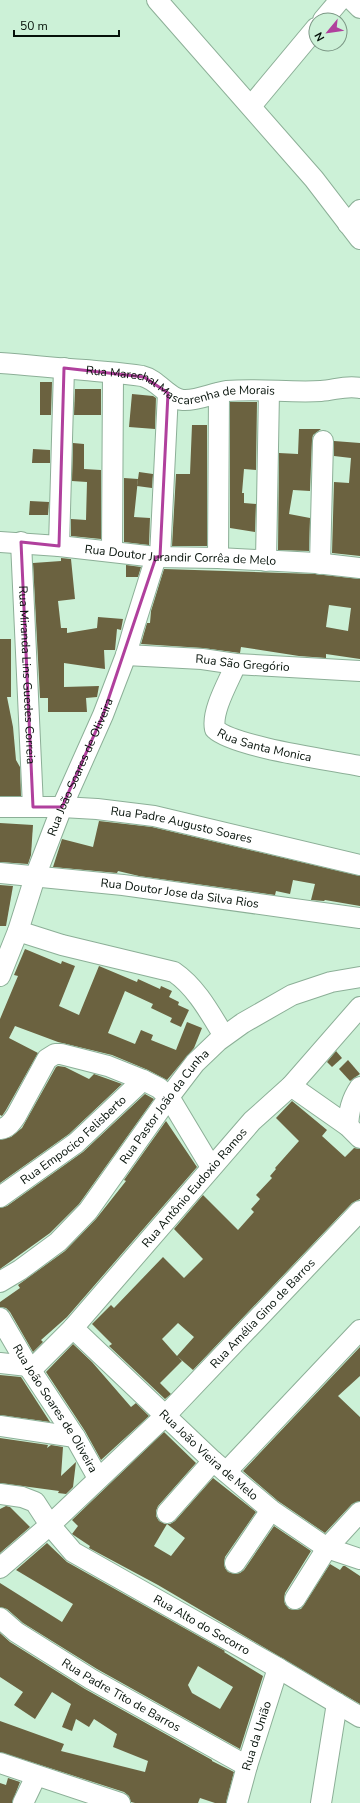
<svg xmlns="http://www.w3.org/2000/svg" width="360" height="1803" viewBox="0 0 360 1803" font-family="'Nunito Sans',sans-serif">
<style>
.building{fill:#6b6240;fill-rule:evenodd}
.lines{fill:none;stroke-linecap:round;stroke-linejoin:round}
.minor-casing{stroke:#8caf97;stroke-width:22}
.minor{stroke:#fff;stroke-width:20}
.marked{fill:none;stroke:#b0409d;stroke-width:3;stroke-linejoin:round}
.labels{text-anchor:middle;stroke-width:3;stroke-linejoin:round;paint-order:stroke}
.street-label{font-size:12px;fill:#051109;stroke:#ccf1d7}
</style>
<rect width="100%" height="100%" fill="#ccf1d7"/>
<!-- building -->
<g class="building">
<polygon points="40,382 52,382 51,415 40,415"/>
<polygon points="75,389 101,389 101,415 74,415"/>
<polygon points="132,394 153,396 156,398 155,429 129,427"/>
<polygon points="230,402 257,402 256,470 244,469 242,493 244,493 244,503 256,504 255,532 230,528"/>
<polygon points="192,425 207,425 207,546 172,546 176,474 190,474"/>
<polygon points="299,429 321,429 313,435 312,440 310,491 293,490 289,514 310,518 309,551 278,550 279,453 298,454"/>
<polygon points="334,441 360,443 360,556 332,553 334,482 349,483 351,458 334,456"/>
<polygon points="73,443 84,444 84,469 101,470 101,539 71,536 71,519 86,520 87,482 72,481"/>
<polygon points="33,449 50,450 50,463 32,463"/>
<polygon points="139,472 153,474 152,488 137,486"/>
<polygon points="124,478 138,479 134,517 150,518 149,545 124,542"/>
<polygon points="30,501 49,502 48,515 29,515"/>
<polygon points="61,558 71,559 75,599 58,601 61,628 67,628 67,633 97,628 98,617 123,619 121,630 117,629 115,650 104,650 105,669 64,663 64,687 99,686 97,697 86,698 87,712 48,712 48,698 40,698 33,563 61,561"/>
<polygon points="126,565 141,567 138,577 126,577"/>
<path d="M164,569L315,574L360,579V659L326,654V658L299,656L241,647L240,653L203,648L141,644L147,623H150L151,611ZM329,605L351,608L348,631L326,627Z"/>
<polygon points="0,639 11,639 11,697 7,697 13,727 16,760 20,767 21,796 0,796"/>
<polygon points="99,821 152,827 360,876 360,906 325,900 324,901 311,900 315,884 293,880 290,894 276,891 275,895 139,876 118,871 117,873 53,867 62,839 93,847"/>
<polygon points="0,823 33,825 31,855 28,864 0,862"/>
<polygon points="0,885 13,886 6,926 0,926"/>
<polygon points="25,949 61,964 62,961 75,966 59,1006 79,1015 99,966 137,982 138,979 160,989 161,986 172,991 169,997 179,1002 178,1005 189,1010 181,1027 170,1022 172,1018 151,1008 153,1004 125,991 108,1033 135,1044 141,1030 153,1035 151,1040 176,1050 187,1022 202,1028 194,1048 167,1080 148,1070 112,1055 58,1042 15,1026 9,1038 38,1053 6,1110 2,1116 0,1115 0,1019 18,976 14,975"/>
<polygon points="336,1051 342,1058 332,1067 327,1062"/>
<polygon points="348,1060 360,1074 350,1081 339,1069"/>
<polygon points="58,1066 65,1067 89,1079 94,1074 122,1084 69,1134 0,1183 0,1140 11,1137 22,1128 56,1067"/>
<polygon points="145,1094 154,1099 79,1204 50,1233 0,1269 0,1208 7,1206 83,1152"/>
<path d="M292,1101L327,1130L322,1136L345,1157L354,1148L360,1149V1199L352,1203L193,1370L178,1357L182,1361L160,1383L171,1394L165,1399L109,1346L112,1344L92,1324L111,1305L114,1308L163,1257L184,1278L203,1259L174,1229L203,1195L238,1230L254,1212L251,1209L260,1199L256,1195L272,1178L270,1176L276,1169L275,1168L299,1141L276,1118ZM178,1323L194,1337L177,1356L162,1339Z"/>
<polygon points="166,1121 197,1167 67,1317 41,1340 43,1342 33,1352 10,1312 6,1308 0,1307 0,1302 20,1288 18,1285 65,1251 96,1219 126,1181 124,1180"/>
<polygon points="73,1344 92,1362 131,1407 136,1403 149,1416 101,1460 85,1431 46,1372"/>
<polygon points="360,1347 360,1376 338,1396 360,1417 360,1501 352,1504 325,1533 278,1501 243,1471"/>
<polygon points="0,1375 21,1377 50,1422 0,1415"/>
<path d="M164,1432L196,1463L158,1506L156,1511V1516L159,1521L165,1524H170L175,1521L213,1478L256,1512L225,1557L224,1563L225,1568L228,1572L235,1574L240,1573L244,1570L274,1526L311,1551L285,1593L284,1599L285,1604L289,1609L295,1610L301,1609L304,1605L330,1564L340,1570L343,1566H345L360,1576V1704L158,1585L89,1548L90,1546L72,1534L78,1526L72,1520ZM167,1524L185,1538L171,1556L154,1546Z"/>
<polygon points="0,1438 48,1445 47,1448 51,1445 63,1447 61,1476 76,1462 73,1487 66,1494 58,1493 59,1491 0,1483"/>
<polygon points="6,1506 10,1507 30,1527 0,1553 0,1509"/>
<path d="M47,1543L67,1562L225,1651L224,1652L263,1676L240,1749L97,1669L23,1623L7,1609L0,1607V1583L62,1622L73,1604L16,1570ZM198,1666L233,1687L220,1709L192,1693L188,1685Z"/>
<polygon points="0,1633 10,1642 85,1689 212,1760 212,1761 234,1772 226,1803 215,1803 200,1798 198,1803 135,1803 131,1802 129,1796 124,1792 0,1752 0,1721 64,1744 61,1751 145,1772 148,1761 113,1747 117,1734 94,1719 89,1727 76,1719 72,1731 62,1727 71,1704 52,1692 35,1719 14,1705 23,1692 0,1677"/>
<polygon points="8,1778 20,1782 12,1803 0,1803 0,1783 6,1785"/>
</g>
<g class="lines">
<defs>
<g id="minor">
<polyline points="157,0 314,179 360,239"/>
<polyline points="352,0 360,8"/>
<polyline points="323,20 340,0"/>
<polyline points="251,106 316,28"/>
<polyline points="348,224 360,210"/>
<path id="s1" d="M0,363C28,365 56,368 85,370C104,372 123,373 142,376C159,380 168,399 183,400C198,401 212,393 227,391C259,388 290,393 321,391C335,390 346,385 360,388"/>
<path id="s2" d="M0,542L59,546L156,557L218,558L316,563L360,568"/>
<path id="s3" d="M21,542L33,807"/>
<polyline points="59,546 64,368"/>
<polyline points="112,551 113,373"/>
<polyline points="160,557 168,393"/>
<polyline points="218,558 219,393"/>
<polyline points="266,561 269,391"/>
<polyline points="320,564 323,441"/>
<path id="s4" d="M126,655L202,659L236,664L360,671"/>
<path id="s5" d="M236,664C229,681 211,711 215,729C234,747 330,760 360,766"/>
<path id="s6" d="M0,807H62L97,809L154,816L360,865"/>
<path id="s7" d="M0,873L123,885L360,918"/>
<path d="M18,931L62,945L174,972C196,987 210,1013 224,1036"/>
<path id="s8" d="M0,976L18,931L35,877L62,807L103,715L126,655L134,627L156,557"/>
<polyline points="291,1086 348,1126 360,1138"/>
<path d="M348,1126C349,1111 351,1100 360,1087"/>
<path d="M0,1129C8,1128 12,1122 16,1116L47,1059L55,1054H61L108,1066L143,1080L159,1088L169,1097L211,1167"/>
<path id="s9" d="M0,1197L76,1143L143,1080"/>
<path id="s10" d="M0,1282L20,1270L58,1242L88,1211L169,1097L195,1063L218,1041L243,1023L292,995L331,982L360,977"/>
<path id="s11" d="M0,1318L28,1366L75,1437L98,1478"/>
<path id="s12" d="M73,1328L213,1461L271,1510L327,1548L360,1559"/>
<polyline points="0,1363 28,1366"/>
<path id="s13" d="M31,1370L73,1328L252,1121L291,1086L360,1007"/>
<polyline points="0,1426 75,1437"/>
<polyline points="226,1472 360,1330"/>
<path id="s14" d="M0,1494L22,1497L35,1502L50,1525L73,1552L278,1668L360,1717"/>
<polyline points="167,1513 213,1461"/>
<polyline points="235,1563 271,1510"/>
<path id="s15" d="M0,1568L50,1525L165,1416L360,1211"/>
<polyline points="295,1599 327,1548 360,1512"/>
<path id="s16" d="M0,1618L16,1632L91,1679L247,1766"/>
<polyline points="0,1763 120,1803"/>
<polyline points="23,1803 36,1776"/>
<path id="s17" d="M237,1803L247,1766L278,1668"/>
<polyline points="321,1803 337,1703"/>
</g>
</defs>
<!-- minor casing -->
<use href="#minor" class="minor-casing"/>
<!-- minor -->
<use href="#minor" class="minor"/>
</g>
<!-- marked area -->
<path class="marked" d="M64,368L144,377L168,393L160,557H156L103,715L62,807H33L21,542L59,546Z"/>
<g class="labels">
<!-- street labels -->
<g class="street-label">
<text dy="4" stroke="none"><textPath href="#s1" startOffset="185">Rua Marechal Mascarenha de Morais</textPath></text>
<text dy="4" stroke="none"><textPath href="#s2" startOffset="181">Rua Doutor Jurandir Corrêa de Melo</textPath></text>
<text dy="4" stroke="none"><textPath href="#s4" startOffset="117">Rua São Gregório</textPath></text>
<text dy="4" stroke="none"><textPath href="#s3" startOffset="133">Rua Miranda Lins Guedes Correia</textPath></text>
<text dy="4" stroke="none"><textPath href="#s5" startOffset="122">Rua Santa Monica</textPath></text>
<text dy="4" stroke="none"><textPath href="#s8" startOffset="224">Rua João Soares de Oliveira</textPath></text>
<text dy="4" stroke="none"><textPath href="#s6" startOffset="183">Rua Padre Augusto Soares</textPath></text>
<text dy="4" stroke="none"><textPath href="#s7" startOffset="181">Rua Doutor Jose da Silva Rios</textPath></text>
<text dy="4" stroke="none"><textPath href="#s10" startOffset="243">Rua Pastor João da Cunha</textPath></text>
<text dy="4" stroke="none"><textPath href="#s9" startOffset="93">Rua Empocico Felisberto</textPath></text>
<text dy="4" stroke="none"><textPath href="#s13" startOffset="245">Rua Antônio Eudoxio Ramos</textPath></text>
<text dy="4" stroke="none"><textPath href="#s15" startOffset="366">Rua Amélia Gino de Barros</textPath></text>
<text dy="4" stroke="none"><textPath href="#s11" startOffset="106">Rua João Soares de Oliveira</textPath></text>
<text dy="4" stroke="none"><textPath href="#s12" startOffset="186">Rua João Vieira de Melo</textPath></text>
<text dy="4" stroke="none"><textPath href="#s14" startOffset="247">Rua Alto do Socorro</textPath></text>
<text dy="4" stroke="none"><textPath href="#s16" startOffset="144">Rua Padre Tito de Barros</textPath></text>
<text dy="4" stroke="none"><textPath href="#s17" startOffset="70">Rua da União</textPath></text>
</g>
</g>
<!-- north arrow -->
<g transform="translate(328 32) rotate(241)"><circle r="19" fill="#ccf1d7" stroke="#7c9785"/>
<path d="M0-3L7 15L0 10L-7 15Z" fill="#b0409d"/>
<text y="-6" font-size="11" font-weight="bold" text-anchor="middle" fill="#051109">N</text>
</g>
<!-- scale -->
<path d="M14 30v6h105v-6" fill="none" stroke="#051109" stroke-width="2"/>
<text x="20" y="30" font-size="12" fill="#051109" stroke="#ccf1d7" stroke-width="3" paint-order="stroke">50 m</text>
</svg>
